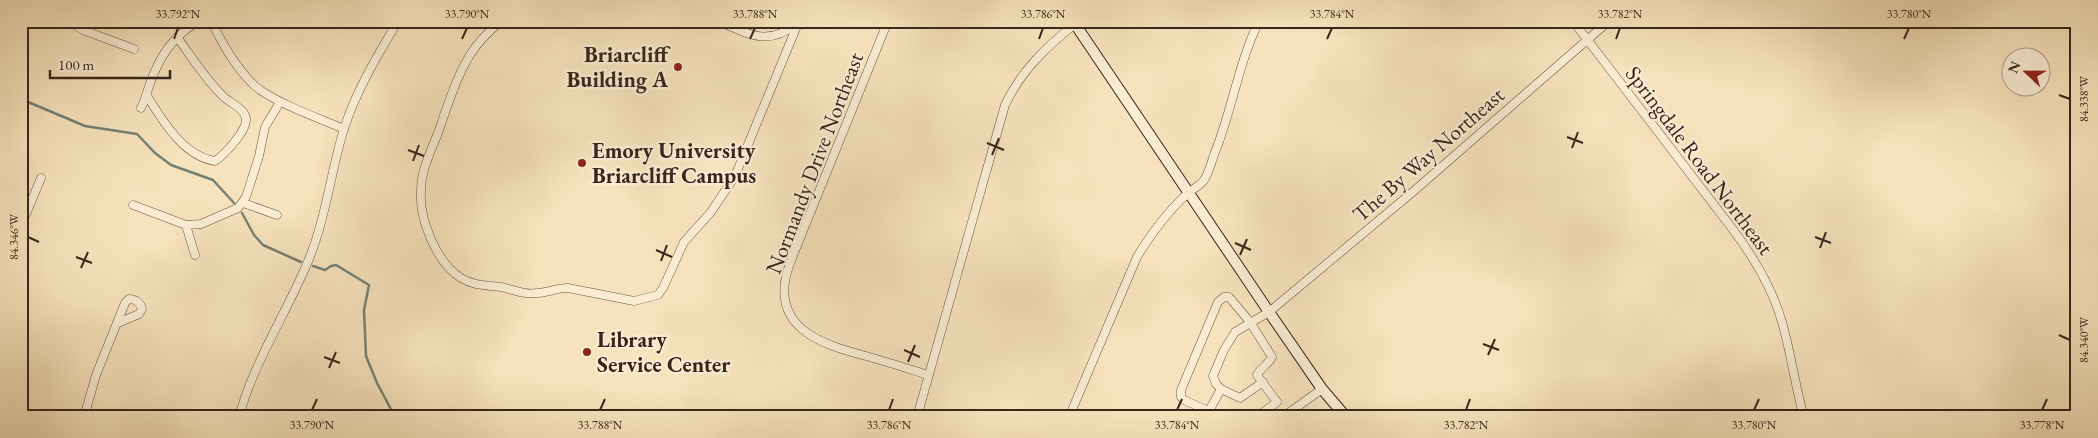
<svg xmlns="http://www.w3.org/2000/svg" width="2098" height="438" viewBox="0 0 2098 438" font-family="'EB Garamond',serif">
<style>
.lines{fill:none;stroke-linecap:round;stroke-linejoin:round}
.stream{stroke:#758174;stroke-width:2.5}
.minor-casing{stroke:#685444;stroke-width:9}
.secondary-casing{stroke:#39251c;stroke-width:12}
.minor{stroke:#f9ecd3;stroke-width:8}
.secondary{stroke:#f9ecd3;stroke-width:10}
.ticks{fill:none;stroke:#39251c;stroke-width:2}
.poi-dot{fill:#8f2418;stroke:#f9ecd3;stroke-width:2}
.labels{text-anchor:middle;stroke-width:4.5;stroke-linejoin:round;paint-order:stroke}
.poi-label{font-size:22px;font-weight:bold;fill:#39251c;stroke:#f9ecd3;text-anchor:start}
.street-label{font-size:22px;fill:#39251c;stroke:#f9ecd3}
.neatline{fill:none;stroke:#39251c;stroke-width:2}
.ticks-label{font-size:12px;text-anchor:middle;fill:#39251c}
</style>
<rect width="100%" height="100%" fill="#f6e2bc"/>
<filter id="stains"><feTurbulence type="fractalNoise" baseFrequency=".004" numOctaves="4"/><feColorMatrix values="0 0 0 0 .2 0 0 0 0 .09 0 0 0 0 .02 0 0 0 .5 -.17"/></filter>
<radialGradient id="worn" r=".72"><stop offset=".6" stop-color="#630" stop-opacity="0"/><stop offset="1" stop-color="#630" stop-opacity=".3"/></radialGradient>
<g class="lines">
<!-- stream -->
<g class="stream">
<polyline points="21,99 85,126 137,134 155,153 171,165 213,180 234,203"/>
<polyline points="242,213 254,235 263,245 301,262"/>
<polyline points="313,266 325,270 331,266 336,265 369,285 364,310 366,356 377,383 395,417"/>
</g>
<defs>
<g id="minor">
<polyline points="68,21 83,30 134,49"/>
<path d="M211,21C223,45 239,74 260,90C286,107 316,117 344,129"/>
<path d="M501,21C489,31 478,42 470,55C456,78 447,107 438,133C431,151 421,170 421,191C419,219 436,262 461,278C474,286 486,285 501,287C515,290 523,295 538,293C549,292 557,288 568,288L634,301L658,295L663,288L684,242L711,212L735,176L799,21"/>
<polyline points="628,21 633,23"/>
<path d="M718,21C749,34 766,47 797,24"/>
<path d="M888,21L794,253C790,263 786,272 785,282C778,331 826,345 862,355C885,361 906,368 928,375"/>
<path d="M1573,21L1731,227C1753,256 1772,287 1782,322C1791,353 1795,386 1804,417"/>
<path d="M147,96C163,121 183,156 215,161C224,155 247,131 246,119C246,110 231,103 225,98C207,82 191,56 177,37"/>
<path d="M141,108C147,96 149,83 155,71C164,50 179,32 199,21"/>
<polyline points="243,203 277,215"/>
<polyline points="133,205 186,225 201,224 238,208 246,197 259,156 265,127 280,102"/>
<polyline points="186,225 195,255"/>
<polyline points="21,226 41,178"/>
<polyline points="1263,382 1240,398 1221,389 1216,384 1213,376 1224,350 1235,332 1269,312 1415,190 1609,21"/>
<polyline points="1209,411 1221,389"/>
<path d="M84,417L96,375L125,303L129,299C135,299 141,303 142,309L139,314L118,323"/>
<path d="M239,417C254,360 290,308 311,254C327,213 331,170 344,129C356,91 377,56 398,21"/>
<path d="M917,417L1005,105C1021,71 1046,47 1075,24"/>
<path d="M1069,417L1137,257C1151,234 1167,212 1187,194C1192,189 1200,186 1204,180C1209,173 1211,163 1214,155C1232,111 1238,64 1259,21"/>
<path d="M1222,417L1184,400L1181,397V390L1218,302L1224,297H1229L1250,322L1272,357C1268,365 1261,367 1257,375L1277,402L1257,417"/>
<polyline points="1283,417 1322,389"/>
</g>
<polyline id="secondary" points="1073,21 1269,312 1322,389 1346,417"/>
</defs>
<!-- minor casing -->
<use href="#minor" class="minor-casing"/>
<!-- secondary casing -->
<use href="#secondary" class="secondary-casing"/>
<!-- minor -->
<use href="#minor" class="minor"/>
<!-- secondary -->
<use href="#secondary" class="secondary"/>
</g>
<!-- ticks -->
<path class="ticks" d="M174,39L178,28M462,39L467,28M750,39L755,28M1039,39L1043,28M1327,39L1332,28M1616,39L1620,28M1904,39L1909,28M2059,95L2070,99M1567,137L1583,143M987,143L1004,150M1572,148L1578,132M408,150L424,156M992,155L999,138M413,161L419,145M28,237L39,242M1815,237L1831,243M1235,243L1251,250M1820,248L1826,232M656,250L672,257M1240,255L1247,239M76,257L92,263M661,261L667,245M81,268L88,252M2059,335L2070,340M1483,344L1499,350M904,350L920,357M1488,355L1495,339M324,357L340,363M908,362L915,345M329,368L336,352M312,410L317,399M600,410L605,399M889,410L893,399M1177,410L1182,399M1466,410L1470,399M1754,410L1759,399M2042,410L2047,399"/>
<!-- markers -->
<g class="poi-dot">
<circle cx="678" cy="67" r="5"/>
<circle cx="582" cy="163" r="5"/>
<circle cx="587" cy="352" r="5"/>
</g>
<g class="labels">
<!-- poi labels -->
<g class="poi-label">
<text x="668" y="62" text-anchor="end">Briarcliff<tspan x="668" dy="25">Building A</tspan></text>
<text x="592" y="158">Emory University<tspan x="592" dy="25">Briarcliff Campus</tspan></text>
<text x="597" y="347">Library<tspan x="597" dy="25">Service Center</tspan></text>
</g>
<!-- street labels -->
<g class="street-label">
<text transform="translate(1428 154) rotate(-41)" y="8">The By Way Northeast</text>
<text transform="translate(1700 160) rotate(53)" y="8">Springdale Road Northeast</text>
<text transform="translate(814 163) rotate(-69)" y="8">Normandy Drive Northeast</text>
</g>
</g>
<!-- margin -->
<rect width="2098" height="438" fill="none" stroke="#f6e2bc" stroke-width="55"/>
<!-- north arrow -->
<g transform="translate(2026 72) rotate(292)"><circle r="24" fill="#f9ecd3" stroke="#ac9c8a"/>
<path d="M0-4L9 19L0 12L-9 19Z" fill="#8f2418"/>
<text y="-8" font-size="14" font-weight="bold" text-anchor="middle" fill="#39251c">N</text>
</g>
<!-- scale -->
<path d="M50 70v8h120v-8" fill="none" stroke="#39251c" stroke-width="2.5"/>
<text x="58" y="70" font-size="15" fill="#39251c" stroke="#f9ecd3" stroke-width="4" paint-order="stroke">100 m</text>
<rect x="28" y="28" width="2042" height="382" class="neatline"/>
<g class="ticks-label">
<text x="178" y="18">33.792°N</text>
<text x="467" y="18">33.790°N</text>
<text x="755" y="18">33.788°N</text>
<text x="1043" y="18">33.786°N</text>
<text x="1332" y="18">33.784°N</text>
<text x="1620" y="18">33.782°N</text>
<text x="1909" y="18">33.780°N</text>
<text transform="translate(2084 99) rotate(-90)" y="4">84.338°W</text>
<text transform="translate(14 237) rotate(-90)" y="4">84.346°W</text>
<text transform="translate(2084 340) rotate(-90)" y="4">84.340°W</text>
<text x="312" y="429">33.790°N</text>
<text x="600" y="429">33.788°N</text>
<text x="889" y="429">33.786°N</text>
<text x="1177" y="429">33.784°N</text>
<text x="1466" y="429">33.782°N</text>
<text x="1754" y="429">33.780°N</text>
<text x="2042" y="429">33.778°N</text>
</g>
<rect width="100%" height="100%" filter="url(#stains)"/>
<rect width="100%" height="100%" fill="url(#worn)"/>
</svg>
